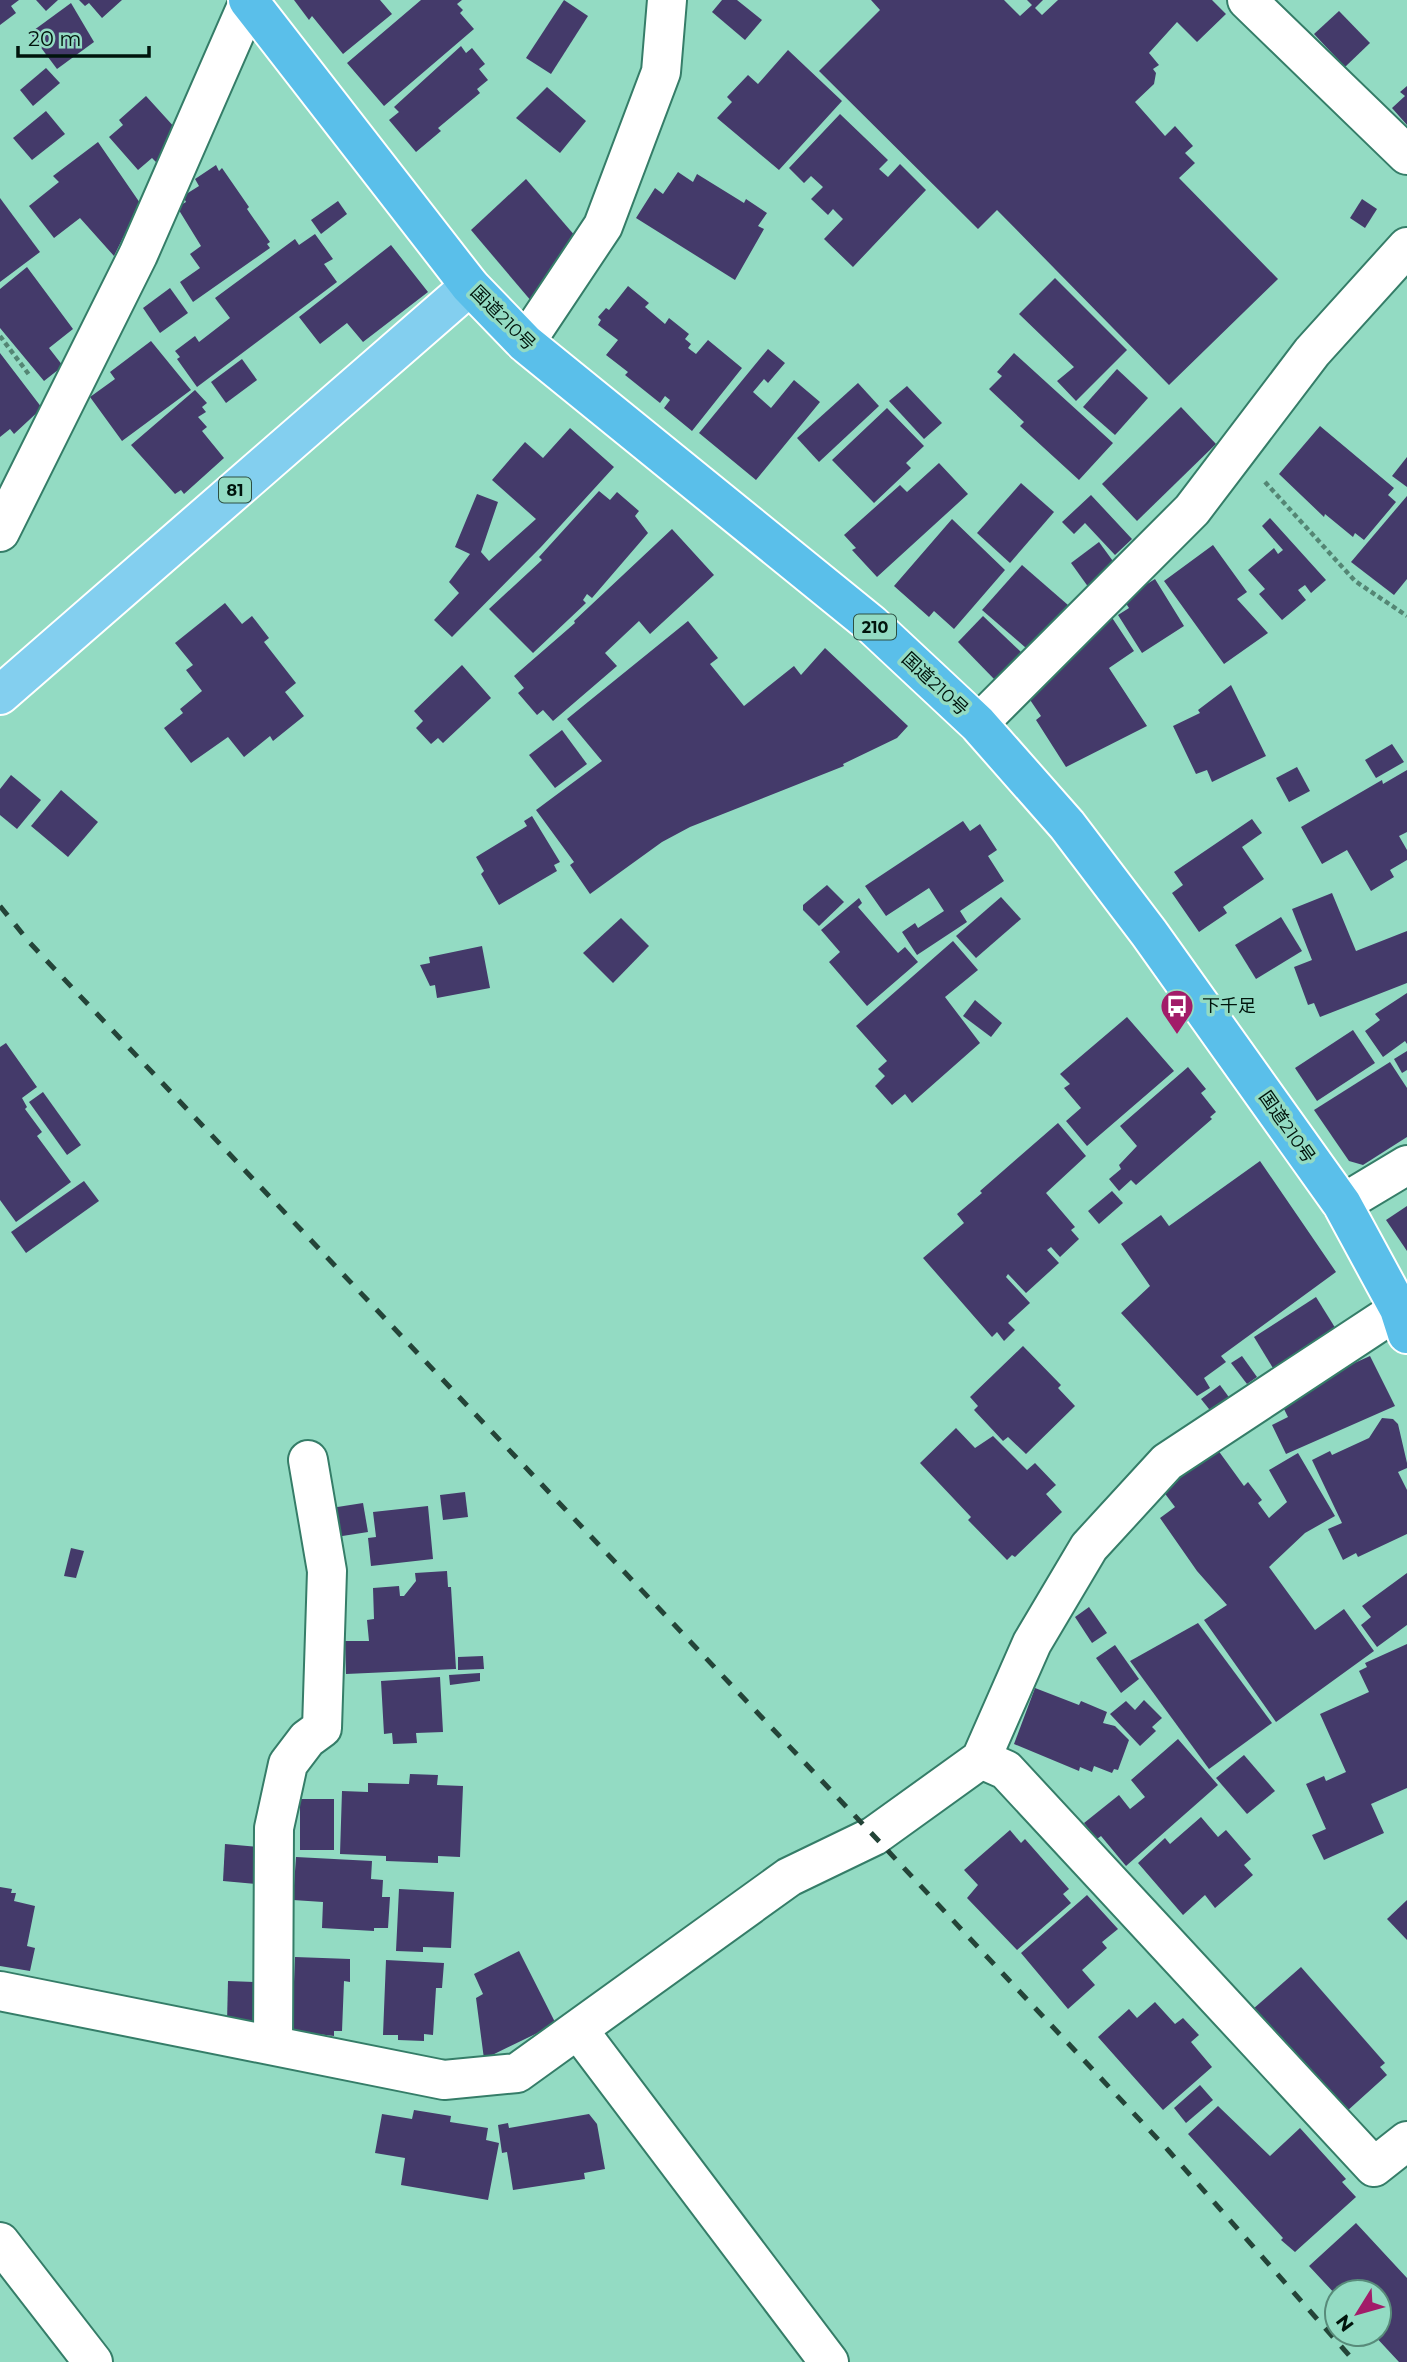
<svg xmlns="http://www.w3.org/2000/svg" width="1407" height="2362" viewBox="0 0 1407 2362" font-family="Montserrat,'Noto Sans JP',sans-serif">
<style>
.building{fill:#443a6a}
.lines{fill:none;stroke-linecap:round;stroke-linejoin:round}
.minor-casing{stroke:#357d68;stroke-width:42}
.primary-casing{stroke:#fff;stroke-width:42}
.trunk-casing{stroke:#fff;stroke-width:42}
.path{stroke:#548674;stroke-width:4.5;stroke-dasharray:5 3.5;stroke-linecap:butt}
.minor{stroke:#fff;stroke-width:38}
.primary{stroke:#83cfef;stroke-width:38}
.trunk{stroke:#5abfea;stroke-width:38}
.rail{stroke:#244438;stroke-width:5;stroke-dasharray:12 12;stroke-linecap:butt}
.labels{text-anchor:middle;stroke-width:7;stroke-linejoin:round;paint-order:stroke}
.shield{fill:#93dbc3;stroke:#2c5043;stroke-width:2}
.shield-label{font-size:16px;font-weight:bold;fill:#00140c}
.street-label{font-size:18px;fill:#00140c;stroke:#93dbc3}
.poi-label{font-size:18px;fill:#00140c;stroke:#93dbc3;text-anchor:start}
</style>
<rect width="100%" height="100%" fill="#93dbc3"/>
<!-- building -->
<g class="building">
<polygon points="0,0 19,0 11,6 16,13 0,25"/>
<polygon points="36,0 58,0 46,11"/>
<polygon points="79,0 122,0 102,18 89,3 85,6"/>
<polygon points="294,0 380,0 392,14 343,54 312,16 309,20"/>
<polygon points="421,0 462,0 457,4 463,10 460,13 474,29 384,106 347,63"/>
<polygon points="564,0 588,16 551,74 526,58"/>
<polygon points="722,0 737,0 762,20 745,40 712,12"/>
<polygon points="871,0 1004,0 1020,16 1032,5 1027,0 1043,0 1035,8 1042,15 1058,0 1212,0 1226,14 1197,42 1177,22 1149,53 1159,65 1153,69 1156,73 1154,84 1135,102 1165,136 1175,126 1193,146 1185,153 1195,163 1179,178 1278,279 1169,385 997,210 978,229 819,71 880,10"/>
<polygon points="71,3 94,42 57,69 30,33"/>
<polygon points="1339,11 1370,43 1345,67 1314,34"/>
<polygon points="461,46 466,53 472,48 485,64 479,69 488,80 477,89 480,93 438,128 441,131 416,152 389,120 399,112 394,107"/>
<polygon points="788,50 842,101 779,170 717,118 732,102 727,97 748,75 758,84"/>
<polygon points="46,68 60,83 33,106 20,90"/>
<polygon points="1407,86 1407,125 1392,108 1405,96 1400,92"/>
<polygon points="547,87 586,121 560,153 516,118"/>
<polygon points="146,96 176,129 159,165 152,158 138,170 109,137 123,125 119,120"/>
<polygon points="46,111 65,134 32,160 13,138"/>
<polygon points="840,114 888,160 879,169 888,177 900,164 926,190 853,267 824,239 843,219 833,209 828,215 811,199 823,187 811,176 804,183 789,168"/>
<polygon points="98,142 140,203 114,256 80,218 54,238 29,206 59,182 53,176"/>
<polygon points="216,165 219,171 222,168 249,207 247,209 270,242 267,244 270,248 193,302 180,282 200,268 190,254 201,246 177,207 186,202 183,196 199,186 195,179"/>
<polygon points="678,172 693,182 697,174 744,203 746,199 767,213 758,226 764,229 735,280 636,218 655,188 663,194"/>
<polygon points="526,179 576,237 532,302 471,230"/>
<polygon points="0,198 40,252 0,282"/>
<polygon points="1362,199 1377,209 1365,228 1350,218"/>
<polygon points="338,201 347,214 321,234 311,220"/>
<polygon points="315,234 333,259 324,264 337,282 197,387 177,359 180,357 175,351 195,336 199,342 230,318 215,298 295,239 299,245"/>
<polygon points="391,245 428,292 363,342 347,323 320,344 299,317"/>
<polygon points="27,267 73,329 49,348 63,366 44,381 0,328 0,289"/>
<polygon points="1055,278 1127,350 1076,401 1057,381 1074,367 1019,314"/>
<polygon points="628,286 649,303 645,307 665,324 669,318 689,334 685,339 691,344 688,348 696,354 708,340 742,368 692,431 664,408 670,400 665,396 660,403 625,375 628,372 606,355 618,340 598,325 601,320 598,317 606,308 609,310"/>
<polygon points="170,288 188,313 160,333 143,308"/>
<polygon points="151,341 191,390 122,441 90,397 115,379 110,372"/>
<polygon points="768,349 785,363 768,383 764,379 753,392 771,408 794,380 820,402 756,480 699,433"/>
<polygon points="0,353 42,408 14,434 10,429 0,437"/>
<polygon points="1014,353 1113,443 1079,480 1020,426 1024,422 989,389 1002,376 997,372"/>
<polygon points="242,359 257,380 226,403 211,382"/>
<polygon points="1117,369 1148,398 1115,435 1083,407"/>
<polygon points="858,383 879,406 819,462 797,438"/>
<polygon points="907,386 942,423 924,439 889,401"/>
<polygon points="195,390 207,403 202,407 206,412 198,417 207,427 202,431 224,458 184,494 181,490 175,494 131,445"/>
<polygon points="1181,407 1216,444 1137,521 1102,484"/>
<polygon points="887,408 924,446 906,463 911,468 874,503 832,460"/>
<polygon points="1320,426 1394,488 1388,495 1396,502 1364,540 1355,533 1353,537 1325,514 1324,517 1279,474"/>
<polygon points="570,428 614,467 541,547 452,637 434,620 459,593 449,582 470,554 455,547 477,494 498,502 481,552 489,561 536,519 492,480 525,442 543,458"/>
<polygon points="1407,457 1407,487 1392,476"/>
<polygon points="939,463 968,494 877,577 852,550 856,548 844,535 900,485 907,492"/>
<polygon points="1021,483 1054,512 1010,563 977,533"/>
<polygon points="599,491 610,500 617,492 639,511 635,516 648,533 592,598 587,594 583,600 586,603 533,653 489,609 542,560 539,557"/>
<polygon points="1091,495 1132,539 1115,555 1085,523 1074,534 1062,522"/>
<polygon points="1407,496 1407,579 1394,595 1351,562"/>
<polygon points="1270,518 1326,580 1311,593 1305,585 1298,590 1306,600 1282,620 1259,594 1265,589 1248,570 1274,548 1278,554 1283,550 1262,526"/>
<polygon points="952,519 1005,570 954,629 934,611 929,617 894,586"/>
<polygon points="672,529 714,575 650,634 639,621 605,653 617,666 553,721 543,710 537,715 518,693 524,688 514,676 575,623 574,621"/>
<polygon points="1099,542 1118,568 1089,588 1071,563"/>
<polygon points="1213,545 1247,592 1237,599 1268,633 1224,664 1164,581"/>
<polygon points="1022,565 1068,605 1026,648 982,610"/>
<polygon points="1155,579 1184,626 1142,653 1118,615 1129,608 1123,599"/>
<polygon points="225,603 242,624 252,616 269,638 264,642 296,683 285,692 304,716 273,741 270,736 244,757 228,737 191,763 164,728 183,713 180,709 202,691 186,670 193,665 175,643"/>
<polygon points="1107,610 1134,651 1109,668 1147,726 1066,767 1036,720 1041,716 1024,691"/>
<polygon points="983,616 1021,652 995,680 958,642"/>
<polygon points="688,621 718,658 710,664 744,706 794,666 801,675 825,648 908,726 897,738 843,764 844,766 690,827 662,842 590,894 570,865 574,862 536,810 602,761 567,719"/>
<polygon points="462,665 491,698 443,743 438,738 431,744 416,728 423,721 414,711"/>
<polygon points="1231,685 1266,756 1212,782 1207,770 1196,774 1173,726 1200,713 1198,710"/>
<polygon points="562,730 587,764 555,788 529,755"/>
<polygon points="1392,744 1404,762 1376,778 1365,760"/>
<polygon points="1297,767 1310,791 1289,802 1276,778"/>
<polygon points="1407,770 1407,832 1399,836 1407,850 1407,860 1390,870 1394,877 1371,891 1347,850 1322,864 1301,827 1382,780 1383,784"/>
<polygon points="11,775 41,800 17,829 0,815 0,789"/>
<polygon points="61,790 98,822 68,857 31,826"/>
<polygon points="532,816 560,862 554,865 557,871 499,905 481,874 484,871 476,857 527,826 524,821"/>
<polygon points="1252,819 1262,833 1242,847 1264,879 1223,907 1227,913 1199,932 1172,893 1183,885 1174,872"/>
<polygon points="963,821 970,831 980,824 997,850 988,856 1004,881 960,911 967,922 917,955 902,932 915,923 918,928 944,911 929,888 886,916 865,886"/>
<polygon points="827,885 844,902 819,926 803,910 803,905"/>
<polygon points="1332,893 1356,951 1407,931 1407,983 1320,1017 1314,1003 1308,1005 1294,967 1312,960 1292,909"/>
<polygon points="1001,897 1021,919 976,958 956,936"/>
<polygon points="859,898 862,903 858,907 898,953 905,947 918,962 867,1006 829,962 840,952 821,930"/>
<polygon points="1281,917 1302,951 1256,979 1235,945"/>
<polygon points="621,918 649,946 613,983 583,953"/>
<polygon points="953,941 978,970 945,997 980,1043 912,1103 905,1094 892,1105 875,1086 885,1076 878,1069 887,1061 856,1026"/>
<polygon points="482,946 490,988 437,998 435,985 430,986 420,965 430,963 429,957"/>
<polygon points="1407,993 1407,1044 1405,1041 1383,1057 1365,1031 1380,1020 1375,1014"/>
<polygon points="975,1000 1002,1023 991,1037 963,1016"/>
<polygon points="1127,1017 1174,1071 1087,1146 1066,1121 1081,1108 1064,1088 1070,1084 1060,1074"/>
<polygon points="1353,1030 1375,1063 1317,1101 1295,1068"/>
<polygon points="6,1043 37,1087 22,1098 27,1107 25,1109 42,1132 37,1136 71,1182 16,1222 0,1200 0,1047"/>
<polygon points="1407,1051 1407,1070 1402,1073 1394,1059"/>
<polygon points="1390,1062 1407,1088 1407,1137 1363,1165 1349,1161 1314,1110"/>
<polygon points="1188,1067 1206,1089 1201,1093 1216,1112 1210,1117 1212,1119 1136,1185 1131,1180 1119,1191 1109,1179 1121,1169 1119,1165 1137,1146 1120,1126"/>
<polygon points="43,1092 81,1145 67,1155 29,1102"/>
<polygon points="1058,1123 1086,1156 1046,1193 1075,1227 1071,1230 1079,1239 1060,1257 1051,1247 1047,1250 1059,1263 1026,1293 1008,1274 1006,1277 1030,1303 1008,1323 1015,1330 1004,1341 997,1332 992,1337 923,1258 964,1223 957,1214 982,1193 980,1191"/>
<polygon points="1260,1161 1336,1272 1221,1356 1226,1362 1204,1378 1210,1388 1197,1396 1121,1313 1150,1286 1121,1244 1161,1215 1169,1226"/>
<polygon points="84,1181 99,1201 26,1253 11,1232"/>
<polygon points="1112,1191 1123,1203 1099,1224 1088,1211"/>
<polygon points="1407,1206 1407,1251 1386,1220"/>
<polygon points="1316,1297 1339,1334 1276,1373 1254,1337"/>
<polygon points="1023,1346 1061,1385 1058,1388 1075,1406 1026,1454 1008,1437 1003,1441 974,1410 978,1406 970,1397"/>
<polygon points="1242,1356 1257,1377 1247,1384 1231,1363"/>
<polygon points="1370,1356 1395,1406 1286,1454 1272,1425 1288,1417 1282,1405 1328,1375"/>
<polygon points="1220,1385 1231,1400 1213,1414 1201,1399"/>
<polygon points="1382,1418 1393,1419 1398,1424 1407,1463 1407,1468 1398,1472 1407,1490 1407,1534 1358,1557 1356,1553 1343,1560 1328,1529 1342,1523 1312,1460 1330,1451 1332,1455 1369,1438"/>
<polygon points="956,1428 975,1448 993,1436 1027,1470 1035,1463 1056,1485 1046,1494 1062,1512 1015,1557 1012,1555 1007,1560 968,1520 971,1517 920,1463"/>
<polygon points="1215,1446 1244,1486 1248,1482 1262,1500 1258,1503 1269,1518 1287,1502 1269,1470 1298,1453 1335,1516 1305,1533 1269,1567 1315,1630 1344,1609 1374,1651 1276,1722 1204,1620 1227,1605 1197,1571 1160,1518 1175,1507 1160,1487"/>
<polygon points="465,1492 468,1517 443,1520 440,1495"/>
<polygon points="363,1503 368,1532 336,1537 331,1508"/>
<polygon points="428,1506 433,1559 371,1566 368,1538 376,1537 373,1512"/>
<polygon points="71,1548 84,1551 76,1578 64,1576"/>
<polygon points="447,1571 448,1587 451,1587 456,1669 346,1674 345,1641 369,1641 367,1620 374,1619 373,1588 399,1586 400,1596 404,1596 416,1581 415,1573"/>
<polygon points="1407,1573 1407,1625 1377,1647 1361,1625 1371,1617 1362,1606"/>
<polygon points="1089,1607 1107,1633 1092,1643 1075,1617"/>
<polygon points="1198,1623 1272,1723 1209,1769 1130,1661"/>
<polygon points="1407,1644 1407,1788 1371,1804 1384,1833 1324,1860 1312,1835 1326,1829 1306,1784 1324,1776 1326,1781 1346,1772 1320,1714 1369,1692 1359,1671 1367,1667 1365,1663"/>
<polygon points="1115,1645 1139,1679 1121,1693 1096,1658"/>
<polygon points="483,1656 484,1669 458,1670 458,1657"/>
<polygon points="480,1673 480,1681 450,1685 449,1675"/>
<polygon points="440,1677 443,1732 416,1733 417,1743 393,1744 392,1733 384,1734 381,1681"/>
<polygon points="1035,1688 1079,1705 1081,1701 1107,1712 1103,1723 1115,1726 1129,1740 1118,1770 1114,1769 1112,1773 1094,1766 1092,1772 1080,1767 1079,1771 1014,1744"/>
<polygon points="1144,1700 1162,1718 1152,1727 1156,1731 1140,1746 1110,1714 1126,1701 1135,1710"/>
<polygon points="1178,1739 1218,1785 1126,1866 1101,1836 1097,1839 1084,1823 1119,1795 1130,1809 1145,1797 1131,1780"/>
<polygon points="1244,1755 1275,1791 1247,1814 1216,1778"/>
<polygon points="410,1774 438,1775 437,1785 463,1786 460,1857 438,1856 438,1863 386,1861 386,1856 340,1854 342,1791 368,1792 368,1783 409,1784"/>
<rect x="300" y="1799" width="34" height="51"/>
<polygon points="1201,1817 1218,1837 1226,1830 1251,1859 1244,1865 1253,1875 1215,1908 1205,1895 1183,1915 1138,1863 1165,1838 1170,1844"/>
<polygon points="1010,1830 1021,1843 1025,1839 1069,1889 1063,1894 1071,1903 1017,1950 967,1898 978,1885 964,1870"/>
<polygon points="225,1844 259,1847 256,1884 223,1881"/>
<polygon points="296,1857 372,1861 371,1879 383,1880 382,1897 390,1897 388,1928 374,1928 374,1931 322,1928 323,1902 293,1900"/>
<polygon points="0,1887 12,1889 11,1893 16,1893 14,1901 35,1906 27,1946 35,1948 30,1971 0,1966"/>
<polygon points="399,1889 454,1892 451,1948 423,1947 423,1952 396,1951"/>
<polygon points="1087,1895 1118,1929 1102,1942 1107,1948 1082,1970 1095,1985 1068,2009 1021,1953"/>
<polygon points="1407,1900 1407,1940 1387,1919"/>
<polygon points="519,1951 556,2024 484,2059 476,1998 483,1994 474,1974"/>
<polygon points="295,1957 350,1959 350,1982 344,1981 342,2031 334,2031 334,2036 292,2031"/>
<polygon points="386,1960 444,1963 442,1988 436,1988 433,2035 424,2034 424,2041 398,2040 398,2035 383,2035"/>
<polygon points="1301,1967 1385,2063 1380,2067 1387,2075 1346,2112 1253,2009"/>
<polygon points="228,1981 254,1982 253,2023 227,2022"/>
<polygon points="1155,2002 1175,2024 1183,2018 1199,2035 1191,2042 1212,2067 1163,2110 1098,2037 1129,2009 1137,2018"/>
<polygon points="1200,2085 1213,2100 1186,2123 1174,2108"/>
<polygon points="1218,2106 1270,2156 1300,2128 1346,2179 1342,2182 1356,2197 1295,2252 1281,2240 1283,2238 1188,2134"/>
<polygon points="414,2110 451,2116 450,2122 488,2128 486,2140 499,2143 488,2200 401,2185 405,2158 375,2153 382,2114 412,2119"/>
<polygon points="589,2114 597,2124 605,2169 584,2173 585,2179 513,2190 507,2152 502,2153 498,2125 508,2123 509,2128"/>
<polygon points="1356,2223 1407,2278 1407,2362 1399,2362 1373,2334 1379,2334 1379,2292 1337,2292 1337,2296 1309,2266"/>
</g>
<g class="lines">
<defs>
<g id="minor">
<polyline points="1247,0 1407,155"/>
<polyline points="525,343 603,226 661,72 667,0"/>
<polyline points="0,532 138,255 249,1"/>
<polyline points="978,724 1192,510 1312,352 1407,247"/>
<polyline points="1342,1204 1407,1165"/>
<polyline points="981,1759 1006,1770 1374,2167 1407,2141"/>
<polyline points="0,1991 444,2080 517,2073 789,1877 874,1836 981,1759 1032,1643 1089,1547 1167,1462 1399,1309"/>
<polyline points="579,2031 829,2362"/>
<polyline points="273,2045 274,1828 288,1764 307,1739 322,1728 327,1571 308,1460"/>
<polyline points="0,2242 93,2362"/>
</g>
<polyline id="primary" points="0,695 470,286"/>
<polyline id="trunk" points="248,0 470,286 525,343 871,624 978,724 1067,825 1149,933 1342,1204 1399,1309 1407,1334"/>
</defs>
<!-- minor casing -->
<use href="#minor" class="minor-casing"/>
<!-- primary casing -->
<use href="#primary" class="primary-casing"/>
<!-- trunk casing -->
<use href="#trunk" class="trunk-casing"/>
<!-- path -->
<g class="path">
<polyline points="0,336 30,376"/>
<polyline points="1265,482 1355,581 1407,616"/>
</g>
<!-- minor -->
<use href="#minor" class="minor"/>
<!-- primary -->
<use href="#primary" class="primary"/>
<!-- trunk -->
<use href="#trunk" class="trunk"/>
<!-- rail -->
<polyline class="rail" points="0,906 30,943 874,1836 1168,2150 1355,2362"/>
</g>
<!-- icons -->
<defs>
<symbol id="bus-pin" viewBox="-11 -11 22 30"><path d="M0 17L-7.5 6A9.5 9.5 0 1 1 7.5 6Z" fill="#a21c69" stroke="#93dbc3"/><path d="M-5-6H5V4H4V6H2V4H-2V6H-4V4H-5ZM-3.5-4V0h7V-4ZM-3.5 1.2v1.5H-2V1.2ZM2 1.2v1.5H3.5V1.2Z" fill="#fff"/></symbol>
</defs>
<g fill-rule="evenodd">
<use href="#bus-pin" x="1158" y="987" width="38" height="52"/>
</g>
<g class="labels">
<!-- shield labels -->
<g class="shield">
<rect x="219" y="477.5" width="32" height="25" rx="5"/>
<rect x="854" y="614.5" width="42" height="25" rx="5"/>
</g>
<g class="shield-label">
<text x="235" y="496">81</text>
<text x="875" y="633">210</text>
</g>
<!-- street labels -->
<g class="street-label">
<text transform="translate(503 318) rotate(45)" y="6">国道210号</text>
<text transform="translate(935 684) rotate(43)" y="6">国道210号</text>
<text transform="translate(1287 1127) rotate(55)" y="6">国道210号</text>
</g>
<!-- poi labels -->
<g class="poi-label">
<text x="1202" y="1012">下千足</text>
</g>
</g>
<!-- north arrow -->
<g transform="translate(1358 2313) rotate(233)"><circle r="33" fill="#93dbc3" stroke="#588b7a" stroke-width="2"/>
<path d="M0-5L12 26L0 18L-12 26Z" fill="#a21c69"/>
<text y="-10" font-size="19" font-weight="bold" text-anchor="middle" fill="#00140c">N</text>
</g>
<!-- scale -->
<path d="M18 46v10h131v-10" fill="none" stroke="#00140c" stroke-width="3.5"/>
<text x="28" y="46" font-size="21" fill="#00140c" stroke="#93dbc3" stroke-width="5" paint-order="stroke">20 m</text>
</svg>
